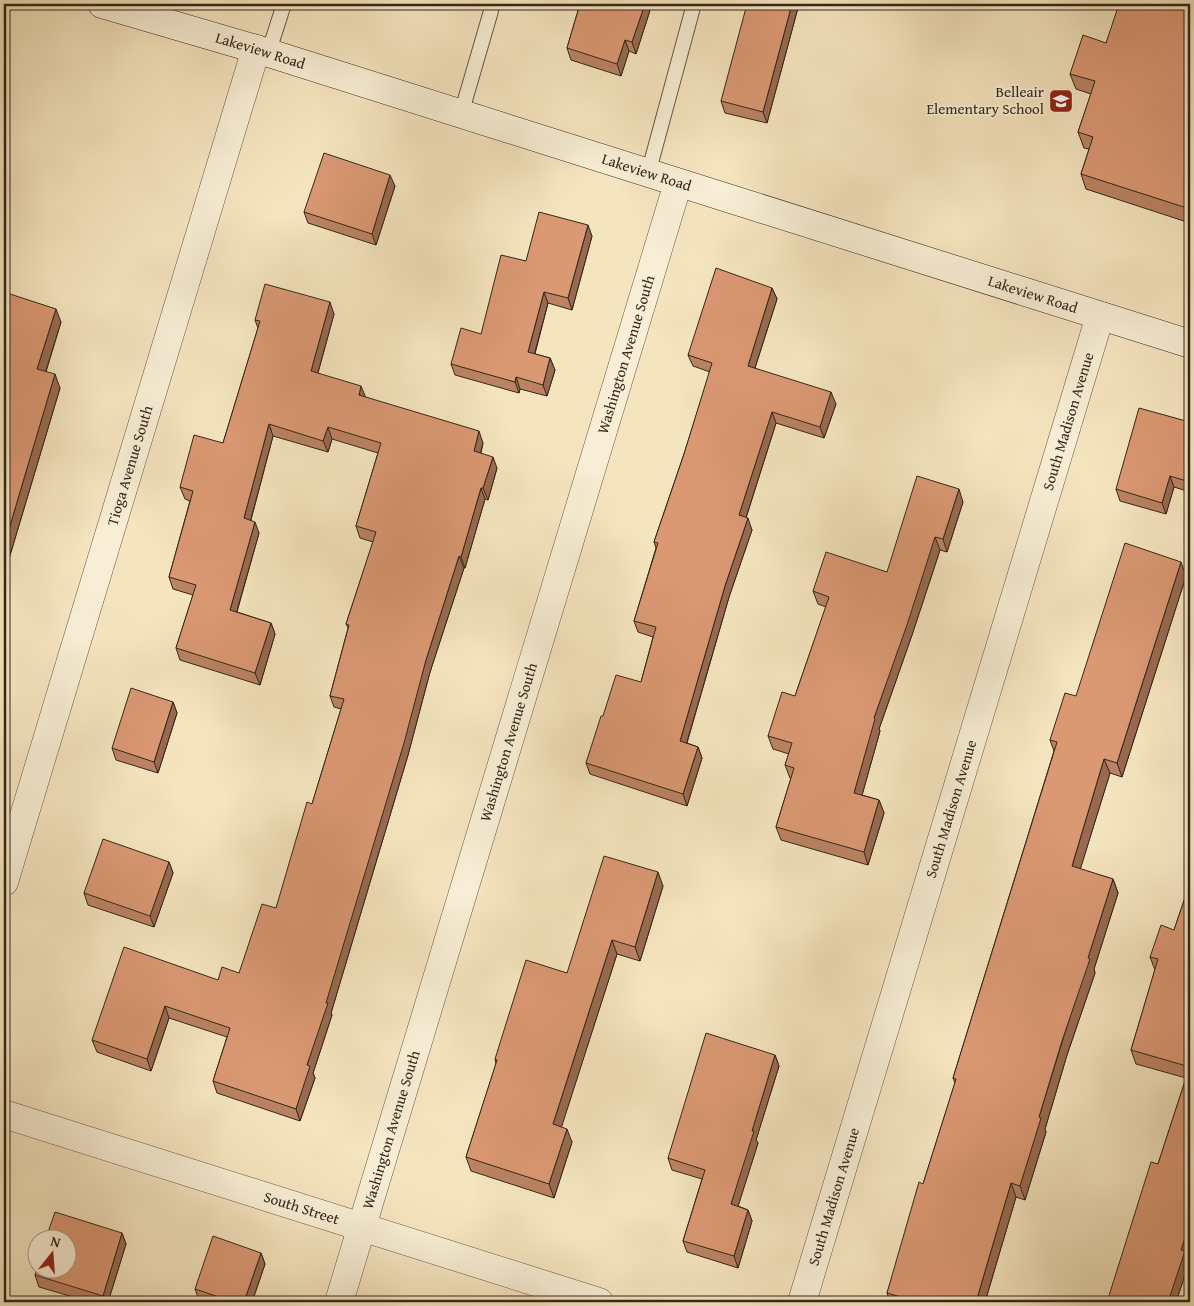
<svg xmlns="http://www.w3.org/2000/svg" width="1194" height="1306" viewBox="0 0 1194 1306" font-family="'Gentium Book Plus',serif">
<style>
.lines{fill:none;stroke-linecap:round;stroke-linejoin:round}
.lane-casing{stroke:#645644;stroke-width:16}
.street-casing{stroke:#645644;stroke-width:29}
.secondary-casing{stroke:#33271b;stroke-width:29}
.lane{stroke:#f8eed5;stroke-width:14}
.street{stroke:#f8eed5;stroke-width:28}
.secondary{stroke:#f8eed5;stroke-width:28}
.wall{fill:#bb8363;stroke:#33271b}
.shaded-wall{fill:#996a50;stroke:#33271b}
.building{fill:#da9873;stroke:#33271b}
.labels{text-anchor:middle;stroke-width:4;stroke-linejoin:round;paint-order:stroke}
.street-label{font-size:15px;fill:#33271b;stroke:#f8eed5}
.poi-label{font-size:15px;fill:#33271b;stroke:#f8eed5;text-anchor:end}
</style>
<rect width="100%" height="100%" fill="#f5e5bf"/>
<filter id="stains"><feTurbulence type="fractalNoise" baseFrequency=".004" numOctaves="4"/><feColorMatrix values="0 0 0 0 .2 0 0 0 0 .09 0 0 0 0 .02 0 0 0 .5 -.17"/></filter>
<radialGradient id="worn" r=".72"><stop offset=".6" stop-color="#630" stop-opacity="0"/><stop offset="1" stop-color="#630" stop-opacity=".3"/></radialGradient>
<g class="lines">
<defs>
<g id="lane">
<polyline points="268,54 284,4"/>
<polyline points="461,114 491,11"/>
<polyline points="648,174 694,4"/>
</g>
<g id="street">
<path id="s1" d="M4,882L256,49"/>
<path id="s2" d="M4,1114L599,1302"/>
<path id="s3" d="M339,1302L678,183"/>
<path id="s4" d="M802,1302L1100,316"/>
</g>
<g id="secondary">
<path id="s5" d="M102,4L256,49L1190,344"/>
</g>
</defs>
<!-- lane casing -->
<use href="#lane" class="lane-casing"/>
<!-- street casing -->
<use href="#street" class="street-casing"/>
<!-- secondary casing -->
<use href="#secondary" class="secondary-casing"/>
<!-- lane -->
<use href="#lane" class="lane"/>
<!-- street -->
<use href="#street" class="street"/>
<!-- secondary -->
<use href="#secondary" class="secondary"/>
</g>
<!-- wall -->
<g class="wall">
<polygon points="580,4 652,4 636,54 629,51 621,76 571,60 567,48"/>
<polygon points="799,4 767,123 725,113 721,101"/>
<polygon points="1190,4 1190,223 1086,189 1081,174 1089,149 1084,148 1078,132 1091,94 1076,89 1070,74 1106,43"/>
<polygon points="395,186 376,245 308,223 304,212"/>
<polygon points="592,236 572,310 548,303 535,354 550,358 555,370 547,396 520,389 519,393 455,375 451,364 481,334 526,261"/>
<polygon points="772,288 777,299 755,368 836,404 824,438 776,423 746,518 752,530 729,597 687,743 698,747 702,758 687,806 590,774 586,763 603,716 641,682 653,637 638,632 634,621 656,548 654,542 684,454 710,372 693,366 688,355"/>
<polygon points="4,292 61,322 46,372 60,388 8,562 4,560"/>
<polygon points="334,314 318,373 365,397 483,443 481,453 497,468 488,500 485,499 465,568 464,568 430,672 408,755 331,1013 332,1015 313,1073 315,1078 300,1121 217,1093 213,1081 227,1037 169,1018 151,1071 97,1052 92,1040 218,980 239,973 276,908 312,804 341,709 334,707 330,696 348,628 346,624 373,542 360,538 356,526 378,453 332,439 328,452 273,436 251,520 259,533 237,612 271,623 275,634 260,685 180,660 176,648 193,595 173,589 169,577 190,501 185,499 180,487 223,443 258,328 255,320"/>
<polygon points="1186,421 1188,427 1190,428 1190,492 1174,487 1166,514 1120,501 1116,489"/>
<polygon points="963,502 947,552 940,550 912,635 879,729 880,731 862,795 879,800 884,813 868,865 781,840 776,827 791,778 790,778 785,765 789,754 773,749 768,736 795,696 826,607 818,604 813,591 887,572"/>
<polygon points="1186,576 1122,777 1110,773 1080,869 1113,879 1118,893 1094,969 1095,973 1067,1055 1045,1129 1046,1132 1025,1200 1016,1197 985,1302 890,1302 887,1293 923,1184 955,1083 953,1078 1054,751 1050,740 1076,696"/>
<polygon points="173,702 177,713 158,773 116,760 112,748"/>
<polygon points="169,862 173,873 154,927 88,905 84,893"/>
<polygon points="1190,883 1190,1247 1187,1257 1189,1263 1176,1302 1158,1164 1186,1078 1136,1064 1131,1050 1155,970 1150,957 1174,930"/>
<polygon points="663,886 640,961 617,954 561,1127 572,1142 554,1198 471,1171 466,1157 496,1064 495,1059 567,973"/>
<polygon points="775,1055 779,1066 756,1140 758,1143 738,1206 748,1210 752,1221 738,1268 687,1252 683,1241 702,1179 672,1170 668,1158"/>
<polygon points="122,1233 126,1244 108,1302 90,1302 39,1287 35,1275"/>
<polygon points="261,1253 265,1264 252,1302 205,1302 199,1300 195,1289"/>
</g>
<!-- shaded-wall -->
<g class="shaded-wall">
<polygon points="645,4 652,4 636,54 632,42"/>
<polygon points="792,4 799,4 767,123 763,112"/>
<polygon points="625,40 629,51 621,76 617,64"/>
<polygon points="390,175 395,186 376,245 372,234"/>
<polygon points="588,225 592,236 572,310 568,298"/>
<polygon points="772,288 777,299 752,377 748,366"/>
<polygon points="544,292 548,303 532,363 528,352"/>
<polygon points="330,302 334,314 315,383 311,371"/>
<polygon points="56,309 61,322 42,383 37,369"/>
<polygon points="550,358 555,370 547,396 543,385"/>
<polygon points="55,374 60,388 8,562 4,550 4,546"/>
<polygon points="516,377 520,389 519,393 515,382"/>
<polygon points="361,386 366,398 359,395"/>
<polygon points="831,392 836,404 824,438 820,427"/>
<polygon points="772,412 776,423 743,527 739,515"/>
<polygon points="269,424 273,436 248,530 244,518"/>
<polygon points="328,427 332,439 328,452 323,441"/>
<polygon points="479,431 483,443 478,462 474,451"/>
<polygon points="493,457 497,468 488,500 483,488"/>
<polygon points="1170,476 1174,487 1166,514 1162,503"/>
<polygon points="481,488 485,499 465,568 461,557"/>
<polygon points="959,489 963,502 947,552 943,539"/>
<polygon points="748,518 752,530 729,597 684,752 680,741 725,586"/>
<polygon points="255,522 259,533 234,621 230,610"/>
<polygon points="935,537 940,550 912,635 879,729 880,731 859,806 854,793 874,718"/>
<polygon points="459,556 464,568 430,672 408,755 331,1013 332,1015 313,1073 315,1078 300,1121 296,1109 307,1065 426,660"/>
<polygon points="1181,562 1186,576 1122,777 1117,763"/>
<polygon points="271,623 275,634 260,685 255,673"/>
<polygon points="173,702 177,713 158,773 154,762"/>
<polygon points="698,747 702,758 687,806 683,794"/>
<polygon points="1104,759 1110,773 1077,880 1072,866"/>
<polygon points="879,800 884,813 868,865 864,852"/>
<polygon points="169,862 173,873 154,927 150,916"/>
<polygon points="658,872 663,886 640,961 635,947"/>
<polygon points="1113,879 1118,893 1094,969 1095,973 1067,1055 1045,1129 1046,1132 1025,1200 1020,1186 1039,1117 1088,958"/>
<polygon points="612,940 617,954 558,1138 553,1124"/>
<polygon points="165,1006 169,1018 151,1071 147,1059"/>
<polygon points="775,1055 779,1066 756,1140 758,1143 735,1216 731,1204 752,1131"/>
<polygon points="567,1129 572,1142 554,1198 549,1184"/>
<polygon points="1011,1183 1016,1197 985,1302 976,1302"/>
<polygon points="748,1210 752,1221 738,1268 734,1256"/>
<polygon points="1190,1223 1190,1247 1187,1257 1189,1263 1176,1302 1168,1302 1181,1250"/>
<polygon points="122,1233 126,1244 108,1302 105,1302 103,1296"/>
<polygon points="261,1253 265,1264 252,1302 244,1302"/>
</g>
<!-- building -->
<g class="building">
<polygon points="580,4 645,4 632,42 625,40 617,64 567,48"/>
<polygon points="747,4 792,4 763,112 721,101"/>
<polygon points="1119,4 1190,4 1190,209 1081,174 1093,137 1078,132 1095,81 1070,74 1083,35 1106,43"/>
<polygon points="324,153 390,175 372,234 304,212"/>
<polygon points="539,212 588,225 568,298 544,292 528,352 550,358 543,385 516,377 515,382 451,364 461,328 481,334 501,255 526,261"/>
<polygon points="716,268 772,288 748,366 831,392 820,427 772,412 739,515 748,518 725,586 680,741 698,747 683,794 586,763 601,716 603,716 616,675 641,682 656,627 634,621 658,543 654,542 684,454 712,363 688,355"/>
<polygon points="265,284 330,302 311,371 361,386 359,395 479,431 474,451 493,457 483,488 481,488 461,557 459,556 426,660 404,743 326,1003 328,1003 307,1065 310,1066 296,1109 213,1081 230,1028 165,1006 147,1059 92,1040 124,947 218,980 222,967 239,973 262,904 276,908 307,802 312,804 344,699 330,696 349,625 346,624 376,532 356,526 381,443 328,427 323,441 269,424 244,518 255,522 230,610 271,623 255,673 176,648 196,585 169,577 193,491 180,487 194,435 223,443 260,321 255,320"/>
<polygon points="4,292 56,309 37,369 55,374 4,546"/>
<polygon points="1139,408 1186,421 1184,426 1190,428 1190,482 1170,476 1162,503 1116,489"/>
<polygon points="917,476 959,489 943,539 935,537 908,622 874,718 875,719 854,793 879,800 864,852 776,827 794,768 785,765 792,743 768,736 782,692 795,696 829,597 813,591 826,552 887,572"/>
<polygon points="1125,543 1181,562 1117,763 1104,759 1072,866 1113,879 1088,958 1090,959 1062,1041 1039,1117 1041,1118 1020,1186 1011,1183 976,1302 918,1302 887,1293 919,1182 923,1184 956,1079 953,1078 1057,742 1050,740 1065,693 1076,696"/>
<polygon points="131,688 173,702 154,762 112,748"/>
<polygon points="103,839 169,862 150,916 84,893"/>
<polygon points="604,856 658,872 635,947 612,940 553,1124 567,1129 549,1184 466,1157 497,1060 495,1059 526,960 567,973"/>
<polygon points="1190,883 1190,1067 1131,1050 1158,959 1150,957 1161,925 1174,930"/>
<polygon points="706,1033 775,1055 752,1131 754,1131 731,1204 748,1210 734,1256 683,1241 705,1170 668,1158"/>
<polygon points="1186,1078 1190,1079 1190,1223 1181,1250 1185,1251 1168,1302 1107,1302 1151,1162 1158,1164"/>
<polygon points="55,1212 122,1233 103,1296 35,1275 38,1267 38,1268 68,1268 68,1238 46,1238"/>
<polygon points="213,1236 261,1253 244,1302 234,1302 195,1289"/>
</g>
<!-- icons -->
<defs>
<symbol id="school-square" viewBox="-11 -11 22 22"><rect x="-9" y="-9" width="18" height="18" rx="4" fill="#8f2418" stroke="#f8eed5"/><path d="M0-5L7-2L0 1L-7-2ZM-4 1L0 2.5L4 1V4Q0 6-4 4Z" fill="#fff"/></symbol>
</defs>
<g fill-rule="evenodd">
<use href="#school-square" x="1047" y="87" width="28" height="28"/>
</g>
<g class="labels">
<!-- street labels -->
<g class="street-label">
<text dy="5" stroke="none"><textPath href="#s5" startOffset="165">Lakeview Road</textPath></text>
<text dy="5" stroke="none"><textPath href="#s5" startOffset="570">Lakeview Road</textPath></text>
<text dy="5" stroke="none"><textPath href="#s5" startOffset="975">Lakeview Road</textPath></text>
<text dy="5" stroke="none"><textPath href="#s3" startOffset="990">Washington Avenue South</textPath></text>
<text dy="5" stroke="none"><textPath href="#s4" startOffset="920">South Madison Avenue</textPath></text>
<text dy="5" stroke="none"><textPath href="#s1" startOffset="435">Tioga Avenue South</textPath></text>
<text dy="5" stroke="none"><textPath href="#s3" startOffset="585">Washington Avenue South</textPath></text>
<text dy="5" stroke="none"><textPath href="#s4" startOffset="515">South Madison Avenue</textPath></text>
<text dy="5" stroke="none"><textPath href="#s3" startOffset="180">Washington Avenue South</textPath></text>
<text dy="5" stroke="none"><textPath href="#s4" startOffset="110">South Madison Avenue</textPath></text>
<text dy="5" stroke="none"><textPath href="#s2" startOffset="312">South Street</textPath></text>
</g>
<!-- poi labels -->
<g class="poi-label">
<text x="1044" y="97">Belleair<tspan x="1044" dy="17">Elementary School</tspan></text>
</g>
</g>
<!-- margin -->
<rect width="1194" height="1306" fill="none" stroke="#f5e5bf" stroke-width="20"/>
<rect x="5" y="5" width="1184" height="1296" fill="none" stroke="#33271b" stroke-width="2.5"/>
<rect x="10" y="10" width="1174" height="1286" fill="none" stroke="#33271b"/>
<!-- north arrow -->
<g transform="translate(52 1254) rotate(17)"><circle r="24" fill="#f8eed5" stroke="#a99e8b"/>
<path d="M0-4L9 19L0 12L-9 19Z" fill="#8f2418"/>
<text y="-8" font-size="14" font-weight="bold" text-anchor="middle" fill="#33271b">N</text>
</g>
<rect width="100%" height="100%" filter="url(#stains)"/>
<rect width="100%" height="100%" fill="url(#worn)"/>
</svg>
